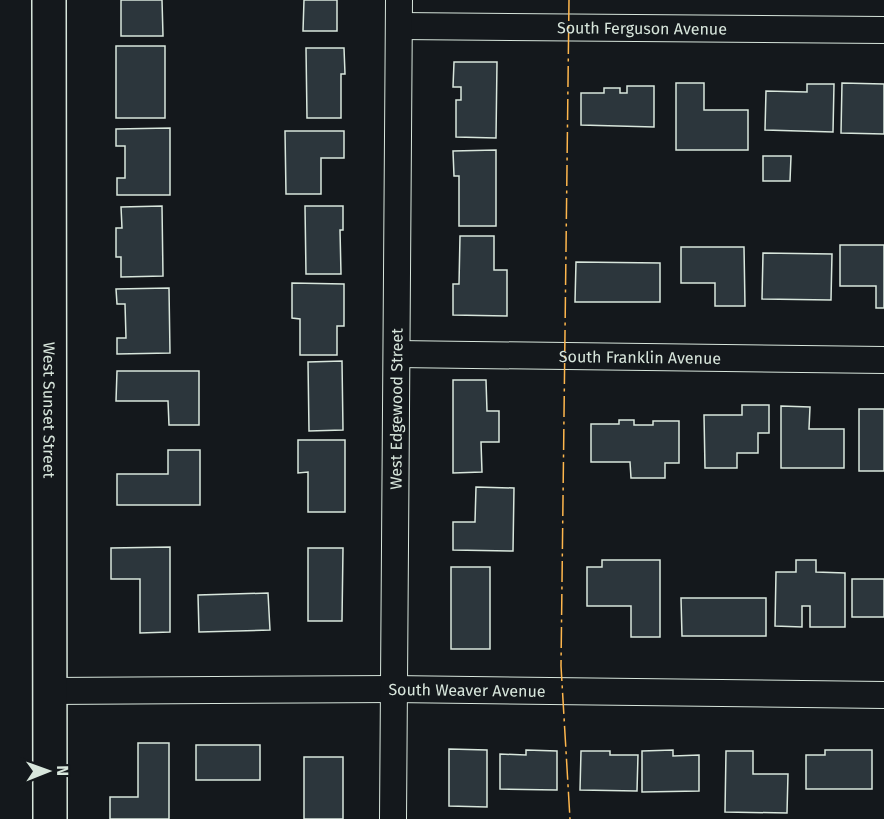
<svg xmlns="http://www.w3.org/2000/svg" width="884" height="819" viewBox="0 0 884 819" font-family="'Fira Sans',sans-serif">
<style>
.building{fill:#2c363c;stroke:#d8e6dc;stroke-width:1.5}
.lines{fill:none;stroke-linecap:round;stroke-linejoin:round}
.minor-casing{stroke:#d8e6dc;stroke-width:28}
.major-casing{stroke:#d8e6dc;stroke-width:36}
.minor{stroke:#14181c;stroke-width:26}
.major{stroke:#14181c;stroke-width:33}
.power{stroke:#ffb74d;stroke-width:1.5;stroke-dasharray:21 4.5 3 4.5;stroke-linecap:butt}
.labels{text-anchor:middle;stroke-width:4.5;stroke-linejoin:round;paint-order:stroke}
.street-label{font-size:16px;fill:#d8e6dc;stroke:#14181c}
</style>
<rect width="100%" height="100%" fill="#14181c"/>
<!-- building -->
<g class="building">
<polygon points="121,0 162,0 163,36 121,36"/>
<polygon points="304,0 337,0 337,31 303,31"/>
<rect x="116" y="46" width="49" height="72"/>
<polygon points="306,48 344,48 345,74 341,74 341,118 307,118"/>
<polygon points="454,62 497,62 496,138 456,137 456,100 461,100 461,87 453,87"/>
<polygon points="676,83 704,83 704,110 748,110 748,150 676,150"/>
<polygon points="842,83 884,84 884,134 841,133"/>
<polygon points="807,84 834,84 833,132 765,130 766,91 807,92"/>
<polygon points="627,86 654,86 654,127 581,125 581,93 604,93 604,88 620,88 620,93 627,93"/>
<polygon points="170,128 170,195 117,195 117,178 125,178 125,146 116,146 116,129"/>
<polygon points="285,131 344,131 344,158 321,158 321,194 286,194"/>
<polygon points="496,150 496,226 459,226 459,176 454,176 453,151"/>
<polygon points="763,156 791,156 790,181 763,181"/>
<polygon points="162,206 163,276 121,277 121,257 116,257 116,228 122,228 121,207"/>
<polygon points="305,206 343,206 343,230 340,230 341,274 306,274"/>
<polygon points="460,236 494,236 494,270 507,270 507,316 453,315 453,284 459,284"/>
<polygon points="840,245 884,245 884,308 876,308 876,286 840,286"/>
<polygon points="681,247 744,247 745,306 715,306 715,283 681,283"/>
<polygon points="763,253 832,254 831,300 762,299"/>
<polygon points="576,262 660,263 660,302 575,302"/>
<polygon points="292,283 344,284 344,326 337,326 337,355 300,355 300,319 292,318"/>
<polygon points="169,288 170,353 117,354 117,338 126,338 125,304 117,304 116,289"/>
<polygon points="342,361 343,430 309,431 308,362"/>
<polygon points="117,371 199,371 199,425 169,425 168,401 116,401"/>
<polygon points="453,380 486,380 487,411 499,411 499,442 481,442 482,472 453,473"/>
<polygon points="742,405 769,405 769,433 758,433 758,453 737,453 737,468 705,468 704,415 742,415"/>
<polygon points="781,406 810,407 809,429 844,429 844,468 781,468"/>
<rect x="859" y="409" width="25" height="62"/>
<polygon points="619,420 634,420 634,425 653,425 653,421 679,421 679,463 665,463 665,478 631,478 630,462 591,462 591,424 619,424"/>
<polygon points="298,440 345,440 345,512 308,512 308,472 298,473"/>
<polygon points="168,450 200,450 200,505 117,505 117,474 168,474"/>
<polygon points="476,487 514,488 513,551 453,550 453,522 475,522"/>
<polygon points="170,547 170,632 140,633 140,579 111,579 111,548"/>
<polygon points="308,548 343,548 342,621 308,621"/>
<polygon points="602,560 660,560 660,637 631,637 631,606 587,606 587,567 602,567"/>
<polygon points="796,560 816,560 816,572 845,573 845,627 810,627 810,606 802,606 802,627 775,626 776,572 796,572"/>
<rect x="451" y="567" width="39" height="82"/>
<rect x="852" y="579" width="32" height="38"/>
<polygon points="268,593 270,630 199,632 198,595"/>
<polygon points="681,598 766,598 766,636 682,636"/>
<polygon points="138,743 169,743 169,819 110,819 110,797 138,797"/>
<rect x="196" y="745" width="64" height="35"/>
<polygon points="449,749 487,750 487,807 449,806"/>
<polygon points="526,750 557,751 557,790 500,789 500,754 526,755"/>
<polygon points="673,750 673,756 699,755 699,791 642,792 642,751"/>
<polygon points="825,750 872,750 872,789 806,789 806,755 825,755"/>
<polygon points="581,751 610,751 610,755 638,755 637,791 580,790"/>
<polygon points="726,751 753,751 753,774 788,774 787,813 725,812"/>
<rect x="304" y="757" width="39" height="62"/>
</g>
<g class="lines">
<defs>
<g id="minor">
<path id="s1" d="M400,26L884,30"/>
<path id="s2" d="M397,354L884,360"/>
<path id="s3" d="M50,691L393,689L884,695"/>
<path id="s4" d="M393,819L399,0"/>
</g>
<g id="major">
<path id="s5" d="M49,0L50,819"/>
</g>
</defs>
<!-- minor casing -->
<use href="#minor" class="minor-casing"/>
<!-- major casing -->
<use href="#major" class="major-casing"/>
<!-- minor -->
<use href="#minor" class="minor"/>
<!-- major -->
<use href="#major" class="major"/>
<!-- power -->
<polyline class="power" points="569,0 561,666 570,819"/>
</g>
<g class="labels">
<!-- street labels -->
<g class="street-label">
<text dy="6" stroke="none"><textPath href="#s1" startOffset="242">South Ferguson Avenue</textPath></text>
<text dy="6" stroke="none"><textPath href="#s2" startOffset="243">South Franklin Avenue</textPath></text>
<text dy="6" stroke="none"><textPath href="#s5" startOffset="410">West Sunset Street</textPath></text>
<text dy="6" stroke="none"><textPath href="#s4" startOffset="410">West Edgewood Street</textPath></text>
<text dy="6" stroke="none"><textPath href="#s3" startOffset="417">South Weaver Avenue</textPath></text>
</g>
</g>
<!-- north arrow -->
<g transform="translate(48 771) rotate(89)" stroke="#14181c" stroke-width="4.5" paint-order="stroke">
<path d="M0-4.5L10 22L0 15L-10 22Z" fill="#d8e6dc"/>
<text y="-9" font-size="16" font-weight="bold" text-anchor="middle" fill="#d8e6dc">N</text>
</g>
</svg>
